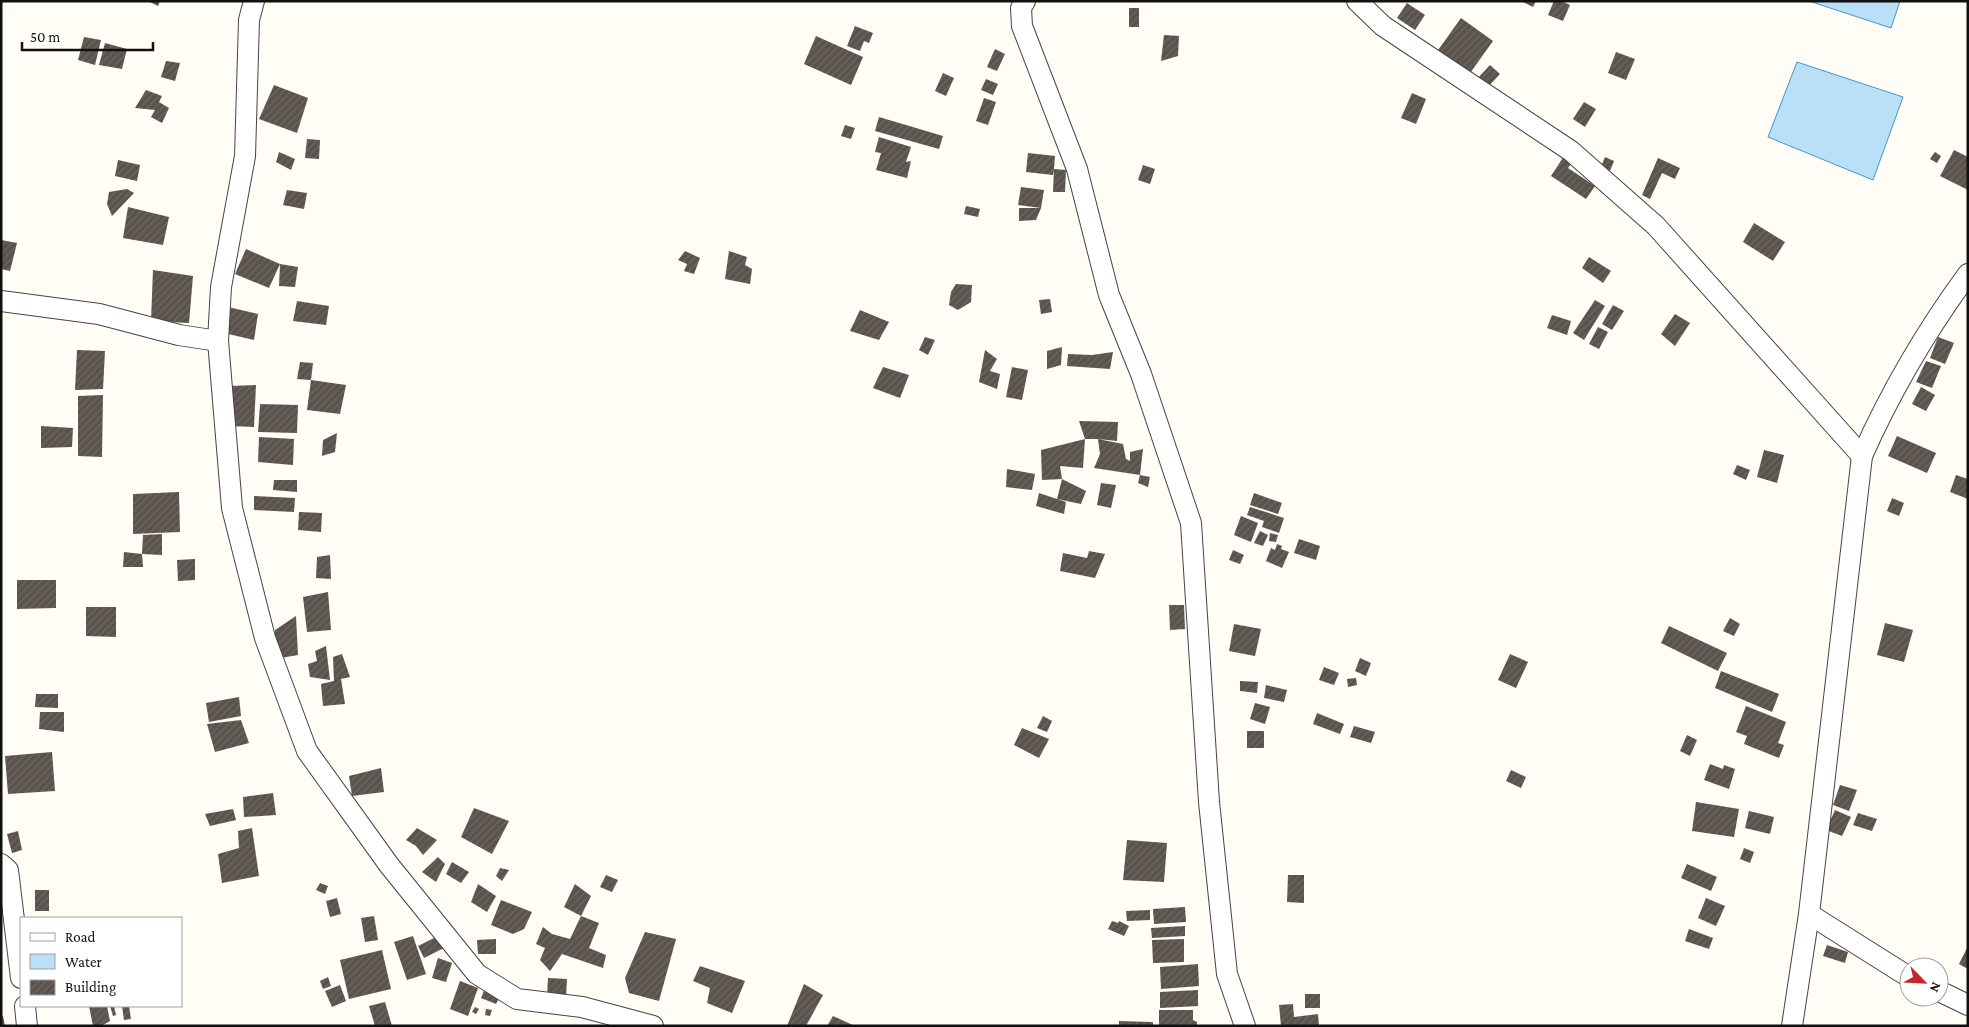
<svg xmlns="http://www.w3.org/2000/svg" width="1969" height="1027" viewBox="0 0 1969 1027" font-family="'Crimson Pro',serif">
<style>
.water{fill:#b9e0f7;stroke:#3f96cf}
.building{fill:url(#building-hatch)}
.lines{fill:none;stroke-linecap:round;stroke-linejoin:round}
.street-casing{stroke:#444;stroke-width:22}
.street{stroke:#fff;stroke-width:20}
</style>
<defs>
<pattern id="building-hatch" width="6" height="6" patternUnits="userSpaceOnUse" patternTransform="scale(1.25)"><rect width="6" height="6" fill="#5a524d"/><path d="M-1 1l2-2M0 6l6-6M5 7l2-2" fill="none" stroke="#6d6662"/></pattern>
</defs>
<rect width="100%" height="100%" fill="#fffdf5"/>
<!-- water -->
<g class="water">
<polygon points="1809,1 1900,1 1891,28"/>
<polygon points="1797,62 1903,97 1873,180 1768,137"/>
</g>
<!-- building -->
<g class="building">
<polygon points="148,1 160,1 158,6"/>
<polygon points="1521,1 1536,1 1533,7"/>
<polygon points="1554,1 1561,1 1570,5 1563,21 1548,15"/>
<polygon points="1407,3 1425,15 1415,30 1397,18"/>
<rect x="1129" y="8" width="10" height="19"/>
<polygon points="1461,18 1493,41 1468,76 1436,53"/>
<polygon points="855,26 873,33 869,43 864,41 860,51 847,46"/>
<polygon points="1164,35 1179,36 1178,56 1161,61"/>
<polygon points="816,36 863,57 851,85 804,64"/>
<polygon points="84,37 101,40 95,65 78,60"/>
<polygon points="105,43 127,49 122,69 99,65"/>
<polygon points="995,49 1005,54 997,71 987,67"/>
<polygon points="1616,52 1635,59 1626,80 1608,73"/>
<polygon points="166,61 180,63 175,81 161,77"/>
<polygon points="1490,65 1500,74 1487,88 1477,79"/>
<polygon points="943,73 954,78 946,96 935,91"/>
<polygon points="986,79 998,84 993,95 981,90"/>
<polygon points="274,85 308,98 297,133 259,119"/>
<polygon points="146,90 162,96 159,102 169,108 162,123 151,117 155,110 135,108"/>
<polygon points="1412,93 1426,99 1416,124 1401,118"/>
<polygon points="984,98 996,102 988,125 976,121"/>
<polygon points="1584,102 1596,109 1585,127 1573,119"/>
<polygon points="879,117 943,136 939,149 875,131"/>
<polygon points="845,125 855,128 851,139 841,136"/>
<polygon points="879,137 911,147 906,162 911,161 907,178 876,170 881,153 875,152"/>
<polygon points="307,139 320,140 319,159 305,158"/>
<polygon points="1954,150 1968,157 1968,190 1940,176"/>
<polygon points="279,152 295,159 291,170 276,162"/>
<polygon points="1935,152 1941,156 1937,163 1930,159"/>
<polygon points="1028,153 1055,156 1054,169 1066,170 1065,192 1053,192 1054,169 1053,175 1026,172"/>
<polygon points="1566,153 1574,159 1568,168 1595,186 1586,199 1551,176"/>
<polygon points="1605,157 1614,161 1610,171 1601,167"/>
<polygon points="1658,158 1680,168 1675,179 1662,173 1650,199 1642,195"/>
<polygon points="118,160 140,165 137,181 115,176"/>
<polygon points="1143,165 1155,169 1150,184 1138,180"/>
<polygon points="1021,187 1044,190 1041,208 1018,205"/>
<polygon points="127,189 134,193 112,216 107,204 109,192"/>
<polygon points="287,190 307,193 304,209 283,205"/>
<polygon points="966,206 980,209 978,217 964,214"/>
<polygon points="128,207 169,217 163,245 123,238"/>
<polygon points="1019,208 1041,208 1036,220 1019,221"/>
<polygon points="1754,223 1785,242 1773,261 1743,242"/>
<polygon points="1,240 17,243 10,271 1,269"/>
<polygon points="246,249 280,264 269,288 235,274"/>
<polygon points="685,251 700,258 694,274 684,271 687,264 678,260"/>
<polygon points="729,251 747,257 745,265 752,269 750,284 725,279"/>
<polygon points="1589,257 1611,271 1603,283 1582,268"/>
<polygon points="280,264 298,267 295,287 279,286"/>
<polygon points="153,270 193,276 189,323 151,321"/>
<polygon points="956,284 972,285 971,302 958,310 949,305 951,292"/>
<polygon points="1050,299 1052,312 1041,314 1039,300"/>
<polygon points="1595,300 1605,306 1584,340 1573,333"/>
<polygon points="297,301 329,306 326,325 293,321"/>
<polygon points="1613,305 1624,311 1612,330 1602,324"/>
<polygon points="228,307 258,314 254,340 224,333"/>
<polygon points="860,310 889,322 879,340 850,331"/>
<polygon points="1675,314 1690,323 1675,346 1661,334"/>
<polygon points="1552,315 1571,321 1567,335 1547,328"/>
<polygon points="1598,327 1608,332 1599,349 1589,344"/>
<polygon points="925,337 935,340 928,355 919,350"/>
<polygon points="1938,337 1954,343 1945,364 1930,358"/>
<polygon points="1062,347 1061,365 1047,369 1047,351"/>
<polygon points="77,350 105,351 103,389 75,390"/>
<polygon points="985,350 997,359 990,371 1000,374 997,389 979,382"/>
<polygon points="1113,352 1110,369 1067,366 1068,354 1092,355"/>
<polygon points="1926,361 1941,366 1932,388 1916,382"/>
<polygon points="300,362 313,363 311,380 297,379"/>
<polygon points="883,367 909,375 900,398 873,388"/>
<polygon points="1012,367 1028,370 1022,400 1006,397"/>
<polygon points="311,380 346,385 340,414 307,410"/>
<polygon points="256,385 254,427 229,426 230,386"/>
<polygon points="1921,387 1935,395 1926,411 1912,404"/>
<polygon points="103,395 102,457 78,456 78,396"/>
<polygon points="260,404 298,405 297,433 258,432"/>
<polygon points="1079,421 1118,422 1117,441 1098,439 1123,444 1126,459 1130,461 1130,452 1143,449 1140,475 1094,468 1100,454 1098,439 1085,439"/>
<polygon points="41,426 73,428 72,447 41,448"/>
<polygon points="337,433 335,452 322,456 323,440"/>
<polygon points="1897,436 1936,453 1927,473 1888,456"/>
<polygon points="259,437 294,439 293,465 258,462"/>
<polygon points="1085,439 1083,468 1060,466 1062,479 1042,480 1041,450"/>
<polygon points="1764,450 1784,455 1777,483 1757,477"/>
<polygon points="1737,465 1750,470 1746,480 1733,474"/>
<polygon points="1007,469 1035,474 1032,490 1006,487"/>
<polygon points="1140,475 1150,477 1148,487 1138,483"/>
<polygon points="1956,475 1968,479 1968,499 1950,492"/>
<polygon points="1062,479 1086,491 1081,504 1057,499 1066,502 1064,514 1036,506 1039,493 1057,499"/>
<polygon points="274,480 297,480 297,492 273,490"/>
<polygon points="1101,483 1116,485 1111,508 1097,505"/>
<polygon points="179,492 180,532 133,534 133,494"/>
<polygon points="1254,493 1282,503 1278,514 1250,505"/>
<polygon points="254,496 295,498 294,512 254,510"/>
<polygon points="1892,498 1904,503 1899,516 1887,511"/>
<polygon points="1250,507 1284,518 1279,533 1262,527 1264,521 1247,515"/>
<polygon points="299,512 322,513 321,532 298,530"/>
<polygon points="1241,516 1258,523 1251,542 1234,535"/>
<polygon points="1260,531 1268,535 1263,546 1254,543"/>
<polygon points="1270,533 1278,535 1276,542 1269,541"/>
<polygon points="162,534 162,555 142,554 143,567 123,567 124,552 142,554 143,535"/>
<polygon points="1299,539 1320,546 1316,560 1294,553"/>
<polygon points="1277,544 1282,546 1281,549 1289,552 1282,568 1266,561 1271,548 1275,550"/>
<polygon points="1233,550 1244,555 1240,564 1229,560"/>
<polygon points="1089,551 1105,554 1095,578 1060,571 1063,553 1087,558"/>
<polygon points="330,555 331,579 316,578 317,557"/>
<polygon points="195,559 195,580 178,581 177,560"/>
<polygon points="17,580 56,580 56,608 17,609"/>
<polygon points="328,592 331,630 307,632 303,597"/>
<polygon points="1169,605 1184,605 1185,629 1170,630"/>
<polygon points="86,607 116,607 116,637 86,636"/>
<polygon points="296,616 298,655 275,659 275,630"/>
<polygon points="1730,618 1740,624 1734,636 1723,631"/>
<polygon points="1885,623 1913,630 1904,662 1877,655"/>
<polygon points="1234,624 1261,629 1255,656 1229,651"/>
<polygon points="1669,626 1727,653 1718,671 1661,643"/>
<polygon points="326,646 330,680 310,677 308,664 317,661 315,651"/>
<polygon points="342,654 350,677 341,679 345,704 323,706 321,684 334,681 333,657"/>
<polygon points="1510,654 1528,662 1516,688 1498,680"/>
<polygon points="1360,658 1371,663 1366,676 1355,671"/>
<polygon points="1324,667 1339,673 1334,685 1319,680"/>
<polygon points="1721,671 1779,694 1772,712 1715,688"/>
<polygon points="1356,678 1357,685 1348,687 1347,679"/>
<polygon points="1240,681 1258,682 1257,693 1240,691"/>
<polygon points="1266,685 1287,690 1284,702 1264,698"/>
<polygon points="36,694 58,694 58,708 35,707"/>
<polygon points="239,697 241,716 209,722 206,703"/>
<polygon points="1255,703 1270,707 1265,724 1250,719"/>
<polygon points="1746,706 1786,722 1778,743 1784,745 1779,758 1744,744 1747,736 1736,732"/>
<polygon points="40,712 64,712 64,732 39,729"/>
<polygon points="1317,713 1344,724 1340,734 1313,724"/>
<polygon points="1043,716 1052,721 1047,732 1037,728"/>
<polygon points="241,720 249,743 215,752 207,724"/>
<polygon points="1354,726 1375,732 1371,743 1350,737"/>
<polygon points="1022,728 1049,739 1039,758 1014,745"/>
<rect x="1247" y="731" width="17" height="17"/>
<polygon points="1687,735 1697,740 1690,756 1680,751"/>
<polygon points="52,752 55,791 8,794 5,756"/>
<polygon points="1710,764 1723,769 1724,765 1735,769 1729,789 1704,780"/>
<polygon points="381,768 384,792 352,796 349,776"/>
<polygon points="1511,770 1526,777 1521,788 1506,781"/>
<polygon points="1840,785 1857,790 1849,811 1833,805"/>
<polygon points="273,793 276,815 244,817 243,797"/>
<polygon points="1696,802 1739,809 1734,837 1692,831"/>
<polygon points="474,808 509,821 492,854 461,837"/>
<polygon points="233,809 236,820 210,826 205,814"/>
<polygon points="1835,810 1851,817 1842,836 1826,830"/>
<polygon points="1749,811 1774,817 1770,834 1745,828"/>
<polygon points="1858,813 1877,819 1872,831 1853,825"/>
<polygon points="252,828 259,876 222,883 218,854 239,848 238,831"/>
<polygon points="417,828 437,840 423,855 416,846 406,840"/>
<polygon points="18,831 22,850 12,853 7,834"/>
<polygon points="1127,840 1167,843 1164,882 1123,880"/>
<polygon points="1744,848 1754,852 1750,863 1740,859"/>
<polygon points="438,857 445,864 436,882 422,872"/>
<polygon points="452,862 469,872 461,883 446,874"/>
<polygon points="1687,864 1717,877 1711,891 1681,878"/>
<polygon points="500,868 509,870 502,881 496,876"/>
<polygon points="606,875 618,880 612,892 600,887"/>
<polygon points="1288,875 1304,875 1304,903 1287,902"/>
<polygon points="320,883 328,886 325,894 316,890"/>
<polygon points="478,884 496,896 487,912 471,902"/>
<polygon points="575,884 591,896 581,916 564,907"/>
<rect x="35" y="890" width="14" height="21"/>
<polygon points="337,898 341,914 330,917 326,901"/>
<polygon points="1706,898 1725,906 1716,926 1698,918"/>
<polygon points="501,900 532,912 524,929 513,934 491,925"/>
<polygon points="1185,907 1186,922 1154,924 1153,909"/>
<polygon points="1150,910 1150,920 1127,921 1126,911"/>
<polygon points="374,916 378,940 365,942 361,918"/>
<polygon points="581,916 599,923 589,948 606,955 603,968 562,954 550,971 540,960 545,948 536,944 543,927 552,934 570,939"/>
<polygon points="1112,921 1118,923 1119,921 1129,926 1124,936 1108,929"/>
<polygon points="1185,926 1185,936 1152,938 1151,928"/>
<polygon points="1689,929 1713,938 1709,949 1685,941"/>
<polygon points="645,932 676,939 659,1001 629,993 625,978"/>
<polygon points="413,936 426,974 407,980 394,942"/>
<polygon points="438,936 444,948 424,958 418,946"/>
<polygon points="496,939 496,954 478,954 477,940"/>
<polygon points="1184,939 1184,962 1153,963 1152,940"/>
<polygon points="1827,945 1848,952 1845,963 1823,956"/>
<polygon points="1968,946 1968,969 1959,964"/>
<polygon points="382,950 391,989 349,999 340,960"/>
<polygon points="438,958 452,963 446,982 432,978"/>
<polygon points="1198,964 1199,986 1161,989 1160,967"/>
<polygon points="700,966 745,981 732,1013 707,1003 710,988 693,981"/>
<polygon points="328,977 331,986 323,989 320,981"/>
<polygon points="548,978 567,979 566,997 547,996"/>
<polygon points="460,981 478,988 468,1016 450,1009"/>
<polygon points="804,984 823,995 806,1026 787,1026"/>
<polygon points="340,985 346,1001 332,1007 325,991"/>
<polygon points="485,988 501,994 496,1004 481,998"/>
<polygon points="1198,990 1198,1006 1160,1008 1160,992"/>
<rect x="1305" y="994" width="15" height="14"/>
<polygon points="385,1002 392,1026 375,1026 369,1006"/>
<polygon points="1293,1004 1294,1017 1318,1014 1319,1026 1281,1026 1279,1005"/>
<polygon points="89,1006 107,1006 110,1021 101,1026 93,1026"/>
<polygon points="110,1006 114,1006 116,1015 113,1016"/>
<polygon points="122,1006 129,1006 131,1019 124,1020"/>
<polygon points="475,1007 479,1009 476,1014 472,1012"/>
<polygon points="486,1009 492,1010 490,1016 485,1015"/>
<polygon points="1159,1010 1193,1010 1193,1020 1197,1022 1197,1026 1159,1026"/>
<polygon points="1,1016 3,1016 5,1026 1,1026"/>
<polygon points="833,1016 855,1026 827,1026"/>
<polygon points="1119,1021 1153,1022 1153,1026 1119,1026"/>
</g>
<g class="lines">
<defs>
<g id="street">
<polyline points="254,1 249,20 245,156 221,287 218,341 232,508 265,638 307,751 389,865 477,974 517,999 582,1007 653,1026"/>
<polyline points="1025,1 1021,8 1022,26 1077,169 1109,295 1141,374 1191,523 1209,802 1227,974 1245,1026"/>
<polyline points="1357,1 1383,26 1571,151 1656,226 1862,456"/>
<polyline points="1,301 99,314 179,335 218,341"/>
<polyline points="1,864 8,870 21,978"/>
<polyline points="1809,914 1909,977"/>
<polyline points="1939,991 1968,1005"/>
<polyline points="25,1006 27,1026"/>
<path d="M1792,1026L1809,914L1862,456C1891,391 1926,331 1968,274"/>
</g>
</defs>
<!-- street casing -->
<use href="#street" class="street-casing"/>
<!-- street -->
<use href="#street" class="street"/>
</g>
<!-- border -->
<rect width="1969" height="1027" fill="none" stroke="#111111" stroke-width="5"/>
<!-- legend -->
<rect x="20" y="917" width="162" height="90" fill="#ffffff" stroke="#a0a0a0"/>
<rect x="30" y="933" width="25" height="8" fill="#ffffff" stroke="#a0a0a0"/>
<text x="65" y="942" font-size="15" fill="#111111">Road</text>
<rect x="30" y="954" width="25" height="15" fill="#b9e0f7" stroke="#a0a0a0"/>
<text x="65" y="967" font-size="15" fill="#111111">Water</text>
<rect x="30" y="980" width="25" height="15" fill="url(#building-hatch)" stroke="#a0a0a0"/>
<text x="65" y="992" font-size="15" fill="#111111">Building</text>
<!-- north arrow -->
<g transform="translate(1924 982) rotate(114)"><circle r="24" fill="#ffffff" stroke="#a0a0a0"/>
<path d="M0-4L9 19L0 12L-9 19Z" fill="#c4262e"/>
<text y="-8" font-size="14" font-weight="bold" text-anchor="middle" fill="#111111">N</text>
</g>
<!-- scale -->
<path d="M22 42v8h131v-8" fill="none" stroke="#111111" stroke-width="2.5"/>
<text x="30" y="42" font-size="15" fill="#111111" stroke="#ffffff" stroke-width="4" paint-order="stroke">50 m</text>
</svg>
